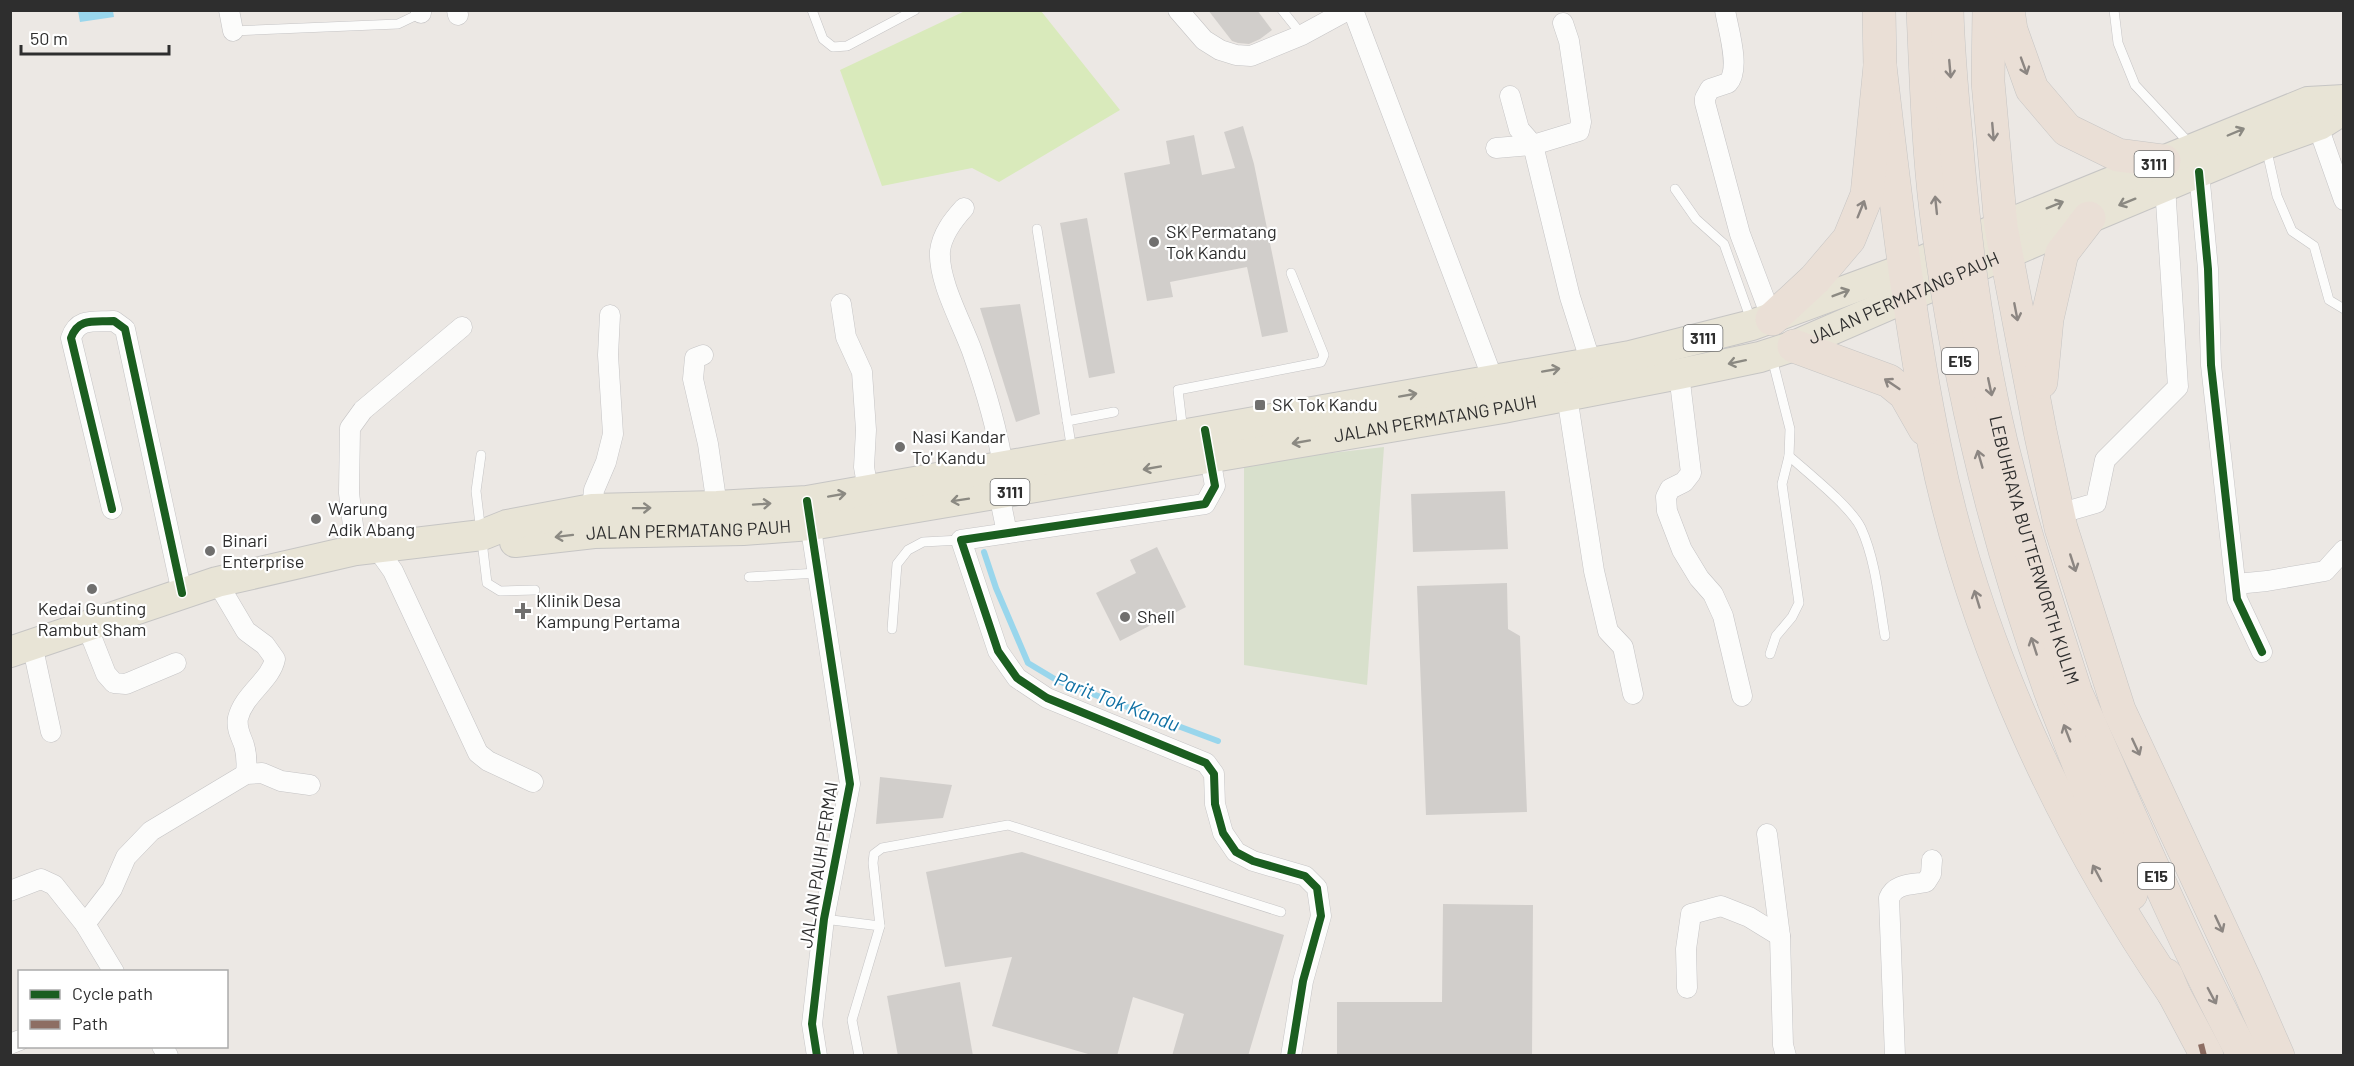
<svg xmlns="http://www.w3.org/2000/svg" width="2354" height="1066" viewBox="0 0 2354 1066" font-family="Barlow,sans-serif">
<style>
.cemetery{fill:#d8e0cc}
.pitch{fill:#d9eabb}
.water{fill:#99d6ec}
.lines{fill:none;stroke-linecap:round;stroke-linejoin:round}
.stream{stroke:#99d6ec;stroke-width:6}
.building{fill:#d1cecb}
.lane-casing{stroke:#c5c4c5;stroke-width:10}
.street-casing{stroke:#c5c4c5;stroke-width:21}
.primary-casing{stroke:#c6c5c4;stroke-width:32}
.highway-casing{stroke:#c6c5c4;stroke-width:34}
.lane{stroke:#fcfcfb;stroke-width:9}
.street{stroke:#fcfcfb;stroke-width:20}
.primary{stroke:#e8e4d6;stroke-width:30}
.highway{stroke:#eadfd6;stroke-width:33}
.highway-bridge-casing{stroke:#c6c5c4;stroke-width:34;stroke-linecap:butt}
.highway-bridge{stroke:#eadfd6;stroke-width:33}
.quiet{stroke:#8d6e63;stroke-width:6;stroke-dasharray:12 6;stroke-linecap:butt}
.cycleway-casing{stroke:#fff;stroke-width:11}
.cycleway{stroke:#1b5e20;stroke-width:8}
.oneway{stroke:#8c8682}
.oneway2{stroke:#8b8982}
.poi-dot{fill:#706f6e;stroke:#fff;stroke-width:2}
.labels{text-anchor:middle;stroke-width:4.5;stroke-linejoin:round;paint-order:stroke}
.shield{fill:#fff;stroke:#6d6d6d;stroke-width:1.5}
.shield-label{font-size:16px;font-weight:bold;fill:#2e2e2e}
.poi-label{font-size:18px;fill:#2e2e2e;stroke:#fff;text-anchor:start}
.street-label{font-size:18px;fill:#2e2e2e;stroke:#fff}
.water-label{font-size:20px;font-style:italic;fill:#0d6fa3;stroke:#fff}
</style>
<rect width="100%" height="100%" fill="#ece8e4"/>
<!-- cemetery -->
<polygon class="cemetery" points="1384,447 1367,685 1244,665 1244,463"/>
<!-- pitch -->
<polygon class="pitch" points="965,11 1041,11 1120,110 999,182 972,168 882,186 840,70"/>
<!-- water -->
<polygon class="water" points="78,11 113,11 114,17 80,22"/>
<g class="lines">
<!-- stream -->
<polyline class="stream" points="984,552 996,588 1028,663 1058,681 1218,741"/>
</g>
<!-- building -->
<g class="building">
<polygon points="1208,10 1257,10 1272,30 1260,39 1249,44 1238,43 1232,41"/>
<polygon points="1243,126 1254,164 1288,332 1262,337 1247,267 1170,282 1173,297 1147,301 1124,173 1170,164 1166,141 1194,135 1202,175 1235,168 1224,132"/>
<polygon points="1087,218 1115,373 1089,378 1060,223"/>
<polygon points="1020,304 1040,414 1016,422 980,308"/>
<polygon points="1505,491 1508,549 1413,552 1411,494"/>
<polygon points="1157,547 1186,607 1120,641 1096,593 1136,573 1130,560"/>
<polygon points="1507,583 1508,629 1520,636 1527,812 1426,815 1417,586"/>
<polygon points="880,777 952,785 943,818 876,824"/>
<polygon points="1022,852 1284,935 1248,1056 1172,1056 1184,1014 1133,997 1117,1056 1095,1056 992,1026 1012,957 945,967 926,872"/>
<polygon points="1443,904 1533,905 1532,1056 1337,1056 1337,1002 1442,1002"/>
<polygon points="960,982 973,1056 898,1056 887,996"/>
</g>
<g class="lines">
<defs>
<g id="lane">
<polyline points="812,10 823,39 833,47 847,46 915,10"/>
<polyline points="1282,10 1302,35"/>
<polyline points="2114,10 2118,43 2135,85 2191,145"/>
<polyline points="233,31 398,24 421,13"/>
<polyline points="2266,147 2277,196 2292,231 2314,246 2329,300 2344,309"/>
<polyline points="1675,189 1696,219 1724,244 1751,320"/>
<polyline points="1037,229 1072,451"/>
<polyline points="1067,421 1114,412"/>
<polyline points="1183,432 1178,390 1321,362 1324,355 1291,273"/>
<polyline points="481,455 476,491 487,583 500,591 535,590"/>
<path d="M1789,456C1808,473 1851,507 1861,528C1876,561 1879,601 1885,636"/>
<polyline points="749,577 818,573"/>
<polyline points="892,629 897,564 908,550 923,542 961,540"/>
<polyline points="1770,654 1776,636 1792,617 1799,603 1782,484 1789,456 1790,429 1772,358"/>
<polyline points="824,919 880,926 852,1020 859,1056"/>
<polyline points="880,926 873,863 874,854 882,848 1008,825 1281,912"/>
</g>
<g id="street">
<polyline points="229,10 233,31"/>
<polyline points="421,10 421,13"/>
<polyline points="457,10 458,15"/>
<polyline points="1178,10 1204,40 1220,50 1236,55 1251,56 1302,35 1348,10"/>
<polyline points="1353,10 1497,390"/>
<path d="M1725,10C1728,29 1741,69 1728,83L1710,89L1705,98V103L1740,234L1772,319"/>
<polyline points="1510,96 1519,129 1533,145 1570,297 1591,363"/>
<polyline points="2314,115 2344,200"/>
<polyline points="1496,148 1533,145 1579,131 1581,122 1569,41 1563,23"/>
<polyline points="2199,172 2208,269 2211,365 2237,599 2262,652"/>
<path d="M964,208C953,220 942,234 940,251C938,281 962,323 972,351C985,388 997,428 1003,466"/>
<polyline points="841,304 846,337 862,372 866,430 864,467 868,490"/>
<polyline points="703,355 695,358 693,379 708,444 717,506"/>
<polyline points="1679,374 1691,473 1684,482 1670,489 1666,497 1667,511 1682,550 1699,578 1713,594 1723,616 1742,696"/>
<polyline points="1567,396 1594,571 1608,631 1623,647 1633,694"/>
<polyline points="1208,446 1215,486 1205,504 961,540 998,651 1017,678 1047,698 1206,763 1214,774 1215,804 1223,833 1236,852 1253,861 1305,876 1317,888 1321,916 1303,981 1291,1056"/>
<polyline points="999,494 1007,533"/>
<path d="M112,509L71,338C78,317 95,322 114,321L125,329L182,593"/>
<polyline points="592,509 594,490 606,462 613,434 608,355 610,315"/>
<polyline points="2058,514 2096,503 2105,460 2178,387 2165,186"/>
<polyline points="809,516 850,784 824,919 812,1024 817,1056"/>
<polyline points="376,547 393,571 478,753 488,761 533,782"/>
<polyline points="356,550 349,493 350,428 363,410 462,327"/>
<path d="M217,582L246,631L265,645L275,659C271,680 244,694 238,718C236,729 241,736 244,745C247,755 247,764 246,774"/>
<polyline points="2236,584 2267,581 2325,571 2344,550"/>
<polyline points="87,626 106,674 114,683 126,684 176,663"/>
<polyline points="32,644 51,732"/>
<polyline points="1767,834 1780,936 1783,1045 1786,1056"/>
<polyline points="10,891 41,879 54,885 85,924 114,972"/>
<polyline points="85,924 112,889 126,857 151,831 246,774 262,773 281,781 310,785"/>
<polyline points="1687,988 1686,949 1691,914 1721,906 1749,917 1780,936"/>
<polyline points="10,1044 20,1040"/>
<polyline points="162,1046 168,1056"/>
<path d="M1895,1056L1889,898C1895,883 1912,885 1926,882L1931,874L1932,860"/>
</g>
<g id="primary">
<path id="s1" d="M515,542L594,533L743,530L811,525L1503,408L1679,374L1760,357L1794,346L2089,218L2266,144L2319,125L2344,109"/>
<polyline points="10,652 217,582 356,550 482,535 507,525 592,509 717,506 807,501 1630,356 1752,325 1904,269 2001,227 2308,102 2344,100"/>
</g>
<g id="highway">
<polyline points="1989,10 1988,82 2001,227 2040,431 2061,528 2119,710 2247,985 2278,1056"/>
<polyline points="2008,10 2011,30 2032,89 2067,130 2118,155 2164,161"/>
<path d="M1880,66C1895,194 1909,322 1935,448C1975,643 2062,830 2174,994"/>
<polyline points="1772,319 1815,279 1849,239 1867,195 1880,66 1879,10"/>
<polyline points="1794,346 1889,381 1905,394 1925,429"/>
<polyline points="2041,382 2047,319 2062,253 2089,218"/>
<path d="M2076,693C2130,815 2181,938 2244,1056"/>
<polyline points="2054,701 2114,854 2131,894"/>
<polyline points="2166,975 2174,994 2207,1056"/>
</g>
</defs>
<!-- lane casing -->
<use href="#lane" class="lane-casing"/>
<!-- street casing -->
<use href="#street" class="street-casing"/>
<!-- primary casing -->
<use href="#primary" class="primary-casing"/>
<!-- highway casing -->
<use href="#highway" class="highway-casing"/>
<!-- lane -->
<use href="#lane" class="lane"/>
<!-- street -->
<use href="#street" class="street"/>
<!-- primary -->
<use href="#primary" class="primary"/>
<!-- highway -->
<use href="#highway" class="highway"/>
<defs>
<g id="highway-bridge">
<path d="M1923,10C1926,77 1928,144 1936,211C1957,378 1996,543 2054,701"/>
<path id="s2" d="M1947,10C1948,53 1952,95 1956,137C1964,239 1977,342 2001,442C2022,527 2049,610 2076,693"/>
</g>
</defs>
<!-- highway-bridge casing -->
<use href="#highway-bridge" class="highway-bridge-casing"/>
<!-- highway-bridge -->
<use href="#highway-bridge" class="highway-bridge"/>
<!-- quiet -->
<polyline class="quiet" points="2201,1044 2204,1056"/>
<defs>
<g id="cycleway">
<polyline points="2199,172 2208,269 2211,365 2237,599 2262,652"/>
<polyline points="1205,430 1215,486 1205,504 961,540 998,651 1017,678 1047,698 1206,763 1214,774 1215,804 1223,833 1236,852 1253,861 1305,876 1317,888 1321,916 1303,981 1291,1056"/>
<polyline points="807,501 850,784 824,919 812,1024 817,1056"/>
<path d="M112,509L71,338C78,317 95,322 114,321L125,329L182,593"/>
</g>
</defs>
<!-- cycleway casing -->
<use href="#cycleway" class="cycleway-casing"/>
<!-- cycleway -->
<use href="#cycleway" class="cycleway"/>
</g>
<!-- one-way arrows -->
<defs><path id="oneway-shaft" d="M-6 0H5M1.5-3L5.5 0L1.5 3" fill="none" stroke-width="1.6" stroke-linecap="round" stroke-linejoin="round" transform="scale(1.5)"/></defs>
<g class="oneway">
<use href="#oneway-shaft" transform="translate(2024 66) rotate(70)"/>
<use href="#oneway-shaft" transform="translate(1950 69) rotate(85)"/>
<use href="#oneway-shaft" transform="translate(1993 132) rotate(85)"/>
<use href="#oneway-shaft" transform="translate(1936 205) rotate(-96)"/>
<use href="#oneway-shaft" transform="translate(1861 209) rotate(-68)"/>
<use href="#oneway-shaft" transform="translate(2016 312) rotate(79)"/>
<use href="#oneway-shaft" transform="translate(1892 384) rotate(-146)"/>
<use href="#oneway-shaft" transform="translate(1990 387) rotate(78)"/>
<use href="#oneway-shaft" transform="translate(1980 459) rotate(-106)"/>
<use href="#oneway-shaft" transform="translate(2073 563) rotate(72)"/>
<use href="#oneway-shaft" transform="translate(1977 599) rotate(-107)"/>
<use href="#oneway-shaft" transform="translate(2034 646) rotate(-108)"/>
<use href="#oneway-shaft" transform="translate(2067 733) rotate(-111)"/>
<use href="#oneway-shaft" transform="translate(2136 747) rotate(65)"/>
<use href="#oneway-shaft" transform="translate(2097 873) rotate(-118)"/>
<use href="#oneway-shaft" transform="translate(2219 924) rotate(65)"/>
<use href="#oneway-shaft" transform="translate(2212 996) rotate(62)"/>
</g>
<g class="oneway2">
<use href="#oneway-shaft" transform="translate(2236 132) rotate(-23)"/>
<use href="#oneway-shaft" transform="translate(2127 202) rotate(158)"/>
<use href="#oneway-shaft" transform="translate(2055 205) rotate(-22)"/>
<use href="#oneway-shaft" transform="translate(1841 293) rotate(-21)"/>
<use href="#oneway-shaft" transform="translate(1737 362) rotate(168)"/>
<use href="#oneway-shaft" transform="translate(1551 370) rotate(-10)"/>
<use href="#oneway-shaft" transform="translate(1408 395) rotate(-10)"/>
<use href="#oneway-shaft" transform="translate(1301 442) rotate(170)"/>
<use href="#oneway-shaft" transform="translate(1152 468) rotate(170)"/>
<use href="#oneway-shaft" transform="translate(837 495) rotate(-10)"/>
<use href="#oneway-shaft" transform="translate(960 500) rotate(171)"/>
<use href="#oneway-shaft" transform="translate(762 504) rotate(-4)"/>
<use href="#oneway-shaft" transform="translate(642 508) rotate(-1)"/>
<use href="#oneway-shaft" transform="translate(564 536) rotate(173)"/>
</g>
<!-- markers -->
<g class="poi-dot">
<circle cx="1154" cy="242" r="6"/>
<rect x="1254" y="399" width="12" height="12" rx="3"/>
<circle cx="900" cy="447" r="6"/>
<circle cx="316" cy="519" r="6"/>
<circle cx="210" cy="551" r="6"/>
<circle cx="92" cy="589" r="6"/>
<path d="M520 602h6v6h6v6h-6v6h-6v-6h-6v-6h6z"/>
<circle cx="1125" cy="617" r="6"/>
</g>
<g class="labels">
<!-- shield labels -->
<g class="shield">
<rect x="2134.5" y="151" width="39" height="26" rx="4.5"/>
<rect x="1683.5" y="325" width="39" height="26" rx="4.5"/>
<rect x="1942" y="348" width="36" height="26" rx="4.5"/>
<rect x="990.5" y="479" width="39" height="26" rx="4.5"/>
<rect x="2138" y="863" width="36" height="26" rx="4.5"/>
</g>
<g class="shield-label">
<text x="2154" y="170">3111</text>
<text x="1703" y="344">3111</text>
<text x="1960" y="367">E15</text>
<text x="1010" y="498">3111</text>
<text x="2156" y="882">E15</text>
</g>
<!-- poi labels -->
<g class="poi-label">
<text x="1166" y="238">SK Permatang<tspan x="1166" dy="21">Tok Kandu</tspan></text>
<text x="1272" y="411">SK Tok Kandu</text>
<text x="912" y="443">Nasi Kandar<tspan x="912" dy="21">To' Kandu</tspan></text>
<text x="328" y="515">Warung<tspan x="328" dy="21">Adik Abang</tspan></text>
<text x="222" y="547">Binari<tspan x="222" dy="21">Enterprise</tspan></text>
<text x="536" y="607">Klinik Desa<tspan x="536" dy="21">Kampung Pertama</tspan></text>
<text x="92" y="615" text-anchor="middle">Kedai Gunting<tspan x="92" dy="21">Rambut Sham</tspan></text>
<text x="1137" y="623">Shell</text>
</g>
<!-- street labels -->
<g class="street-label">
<text dy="6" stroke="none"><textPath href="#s1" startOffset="1416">JALAN PERMATANG PAUH</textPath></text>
<text dy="6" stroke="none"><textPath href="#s1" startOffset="930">JALAN PERMATANG PAUH</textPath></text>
<text dy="6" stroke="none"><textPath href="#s1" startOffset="174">JALAN PERMATANG PAUH</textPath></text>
<text dy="6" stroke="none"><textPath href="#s2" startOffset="549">LEBUHRAYA BUTTERWORTH KULIM</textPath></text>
<text transform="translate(819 865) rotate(-81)" y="6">JALAN PAUH PERMAI</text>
</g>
<!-- water labels -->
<g class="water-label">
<text transform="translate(1117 702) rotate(21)" y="7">Parit Tok Kandu</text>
</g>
</g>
<!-- border -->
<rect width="2354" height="1066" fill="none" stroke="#2e2e2e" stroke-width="24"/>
<!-- legend -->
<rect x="18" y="970" width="210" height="78" fill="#ffffff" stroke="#ababab" stroke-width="1.5"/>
<rect x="30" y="990" width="30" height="9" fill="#1b5e20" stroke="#ababab" stroke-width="1.5"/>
<text x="72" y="1000" font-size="18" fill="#2e2e2e">Cycle path</text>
<rect x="30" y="1020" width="30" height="9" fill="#8d6e63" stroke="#ababab" stroke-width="1.5"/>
<text x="72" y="1030" font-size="18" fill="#2e2e2e">Path</text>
<!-- scale -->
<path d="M21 45v9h148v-9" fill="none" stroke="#2e2e2e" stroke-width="3"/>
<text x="30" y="45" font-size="18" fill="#2e2e2e" stroke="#ffffff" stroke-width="4.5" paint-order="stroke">50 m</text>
</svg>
